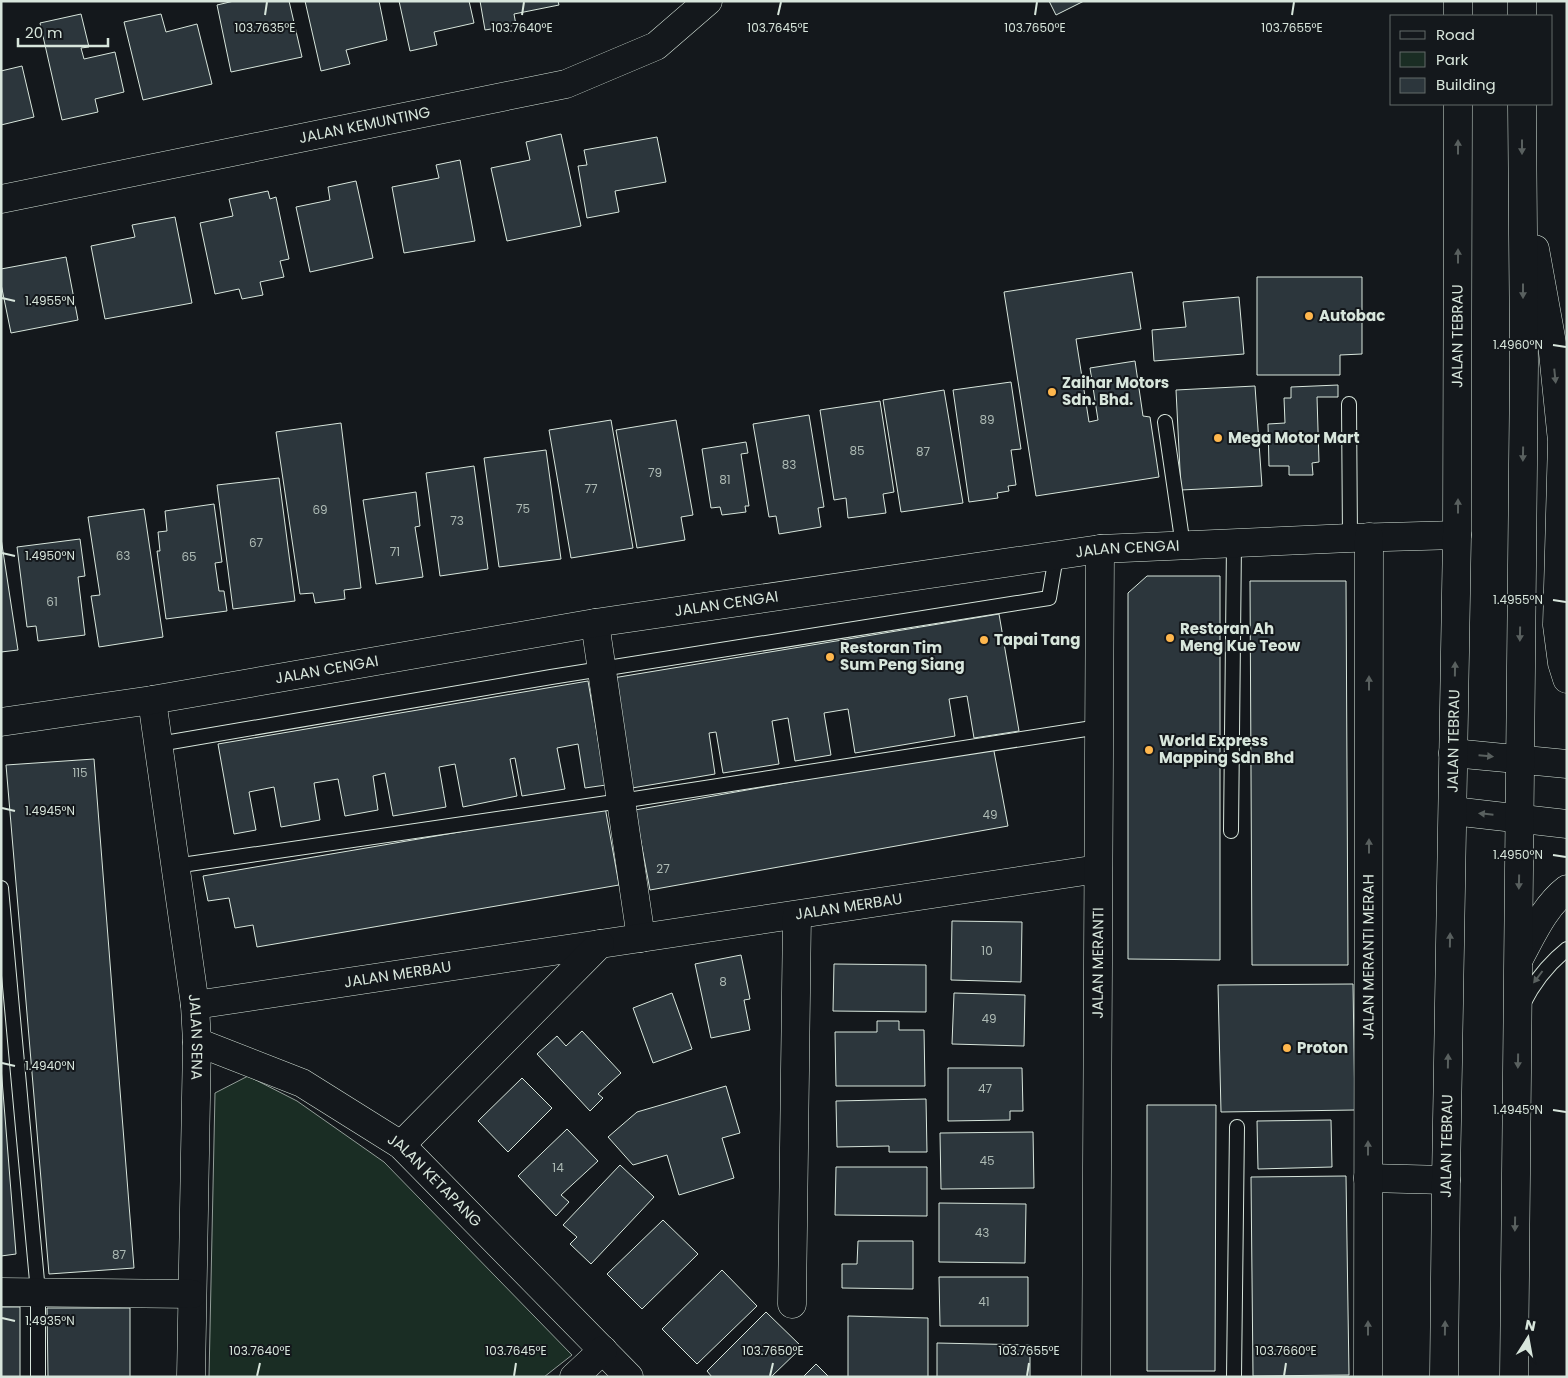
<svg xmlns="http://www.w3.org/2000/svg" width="1568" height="1378" viewBox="0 0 1568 1378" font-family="Poppins,sans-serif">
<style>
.green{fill:#1a2d24;stroke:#939e99}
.building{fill:#2c363c;stroke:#d8e6dc}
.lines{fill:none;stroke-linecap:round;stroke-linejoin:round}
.lane-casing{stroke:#d8e6dc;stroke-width:16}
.street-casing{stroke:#d8e6dc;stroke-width:29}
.primary-casing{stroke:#d8e6dc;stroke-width:29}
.highway-casing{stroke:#d8e6dc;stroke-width:29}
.lane{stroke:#14181c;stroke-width:14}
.street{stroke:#14181c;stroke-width:28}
.primary{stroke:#14181c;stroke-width:28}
.highway{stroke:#14181c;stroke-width:28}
.oneway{fill:#59605f}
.ticks{fill:none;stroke:#d8e6dc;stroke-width:2}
.poi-dot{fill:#ffb74d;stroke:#14181c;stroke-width:2}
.labels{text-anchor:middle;stroke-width:4;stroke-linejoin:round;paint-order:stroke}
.number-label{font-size:12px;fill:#adbab4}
.street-label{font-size:15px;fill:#d8e6dc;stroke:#14181c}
.poi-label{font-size:15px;font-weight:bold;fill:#d8e6dc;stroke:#14181c;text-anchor:start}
.ticks-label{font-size:12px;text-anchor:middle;fill:#d8e6dc;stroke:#14181c;stroke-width:4;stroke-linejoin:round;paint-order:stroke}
</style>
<rect width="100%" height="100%" fill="#14181c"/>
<!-- green -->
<polygon class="green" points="248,1076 297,1101 384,1162 572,1355 544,1377 209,1377 215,1093"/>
<!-- building -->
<g class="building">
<polygon points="234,1 289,1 302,57 231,72 217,5"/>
<polygon points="305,1 379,1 387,40 346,50 350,64 321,71"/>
<polygon points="399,1 469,1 474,23 434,32 437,45 410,51"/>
<polygon points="480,1 558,1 559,5 514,14 516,25 485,30"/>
<polygon points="1049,1 1084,1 1056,15"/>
<polygon points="81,14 89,47 81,48 84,59 115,52 124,92 95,99 98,112 62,120 40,23"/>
<polygon points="161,14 166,32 197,24 212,84 143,100 124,22"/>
<polygon points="22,66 34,117 1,125 1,71"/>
<polygon points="561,134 581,226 507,241 491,168 530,160 526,142"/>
<polygon points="657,137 666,182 615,191 619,212 587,218 578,166 587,165 584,150"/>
<polygon points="460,160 475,241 404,253 392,187 439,178 436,165"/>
<polygon points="356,181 373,258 310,272 296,207 330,200 328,187"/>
<polygon points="268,191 270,199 276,197 289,259 280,261 284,277 260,282 263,295 242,299 239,289 215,294 200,223 233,216 229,199"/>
<polygon points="175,217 192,303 105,319 91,246 135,237 132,225"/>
<polygon points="66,257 78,320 11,333 1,284 1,269"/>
<polygon points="1132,272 1141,329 1076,339 1089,422 1098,420 1090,368 1135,361 1143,416 1150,417 1159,477 1036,496 1004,292"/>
<polygon points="1257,277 1362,277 1362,354 1340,355 1340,375 1257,375"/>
<polygon points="1239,297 1244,354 1154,361 1152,330 1186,327 1183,302"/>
<polygon points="1011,382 1021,449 1011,450 1016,485 1008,486 1009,491 997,493 998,498 969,502 953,390"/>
<polygon points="1338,385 1338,397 1317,397 1319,462 1312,463 1313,475 1289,475 1289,466 1269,466 1268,424 1285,423 1284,398 1291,398 1291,387"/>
<polygon points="1255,386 1262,486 1181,490 1176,390"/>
<polygon points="944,390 963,503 901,512 883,400"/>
<polygon points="880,401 894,492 883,494 886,513 848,518 846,498 834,500 820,410"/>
<polygon points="809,415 824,507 818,508 821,527 779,534 776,516 769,517 753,424"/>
<polygon points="611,420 633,548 571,558 549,430"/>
<polygon points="676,420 693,515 681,517 685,540 637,548 616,430"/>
<polygon points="341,423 361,588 344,590 345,599 315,603 313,593 300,594 276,432"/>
<polygon points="746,442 748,453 741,454 749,506 745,506 746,512 722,515 720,507 711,508 702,449"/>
<polygon points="546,450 561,559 499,567 484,458"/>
<polygon points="474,466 488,569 440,576 426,473"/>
<polygon points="279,478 295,601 233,609 217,485"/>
<polygon points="416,492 420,526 415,527 423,577 376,584 363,500"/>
<polygon points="214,504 222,562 215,563 219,591 224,591 227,611 166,619 157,551 160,551 158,532 167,531 165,511"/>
<polygon points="144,509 163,637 99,647 91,596 100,595 88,517"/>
<polygon points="1,538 18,650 1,652"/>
<polygon points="80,539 85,576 78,577 85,635 38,641 36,626 27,627 17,547"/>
<polygon points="1147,576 1220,576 1220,960 1128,959 1128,593"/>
<polygon points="1250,581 1346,581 1348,965 1252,965"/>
<polygon points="999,614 1019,731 974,738 967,696 949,699 955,736 855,753 848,709 824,713 831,755 795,761 788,718 772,721 779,764 723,773 716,732 709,733 715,774 632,788 613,678"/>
<polygon points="588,681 606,785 585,788 578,744 557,748 565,789 522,796 515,758 510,759 517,796 463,807 455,764 439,767 446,807 393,816 385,773 373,776 378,810 345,816 338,779 314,783 320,820 281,827 274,787 249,792 256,830 234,834 218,744"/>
<polygon points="993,746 1008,826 650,890 635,810"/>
<polygon points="94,759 134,1268 49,1274 6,765"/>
<polygon points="605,807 619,885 257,947 253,925 235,928 229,898 208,901 203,876"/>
<polygon points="952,921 1022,922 1021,982 951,980"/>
<polygon points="741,955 750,999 744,1000 750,1030 711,1038 695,964"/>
<polygon points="834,964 926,965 926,1012 833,1011"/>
<polygon points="1353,984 1355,1110 1221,1112 1218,985"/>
<polygon points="672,993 692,1049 653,1063 633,1008"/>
<polygon points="954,993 1025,995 1024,1046 952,1044"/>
<polygon points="877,1021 899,1021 899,1030 924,1030 925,1086 836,1086 835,1032 877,1032"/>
<polygon points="582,1031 621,1073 598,1094 603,1098 590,1111 537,1054 557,1036 566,1046"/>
<polygon points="1,1067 16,1254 1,1256"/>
<polygon points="948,1068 1022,1068 1023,1111 1010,1111 1010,1120 948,1121"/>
<polygon points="522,1078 552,1108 508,1152 478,1121"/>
<polygon points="726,1086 740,1133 722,1138 734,1178 679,1195 667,1155 633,1165 608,1137 637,1112"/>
<polygon points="926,1099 927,1152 889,1152 889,1146 837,1147 836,1101"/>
<polygon points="1147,1105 1216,1105 1215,1371 1147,1371"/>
<polygon points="1331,1120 1332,1167 1258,1169 1257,1121"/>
<polygon points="567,1129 598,1161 561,1195 569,1202 556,1216 518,1176"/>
<polygon points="1033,1132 1034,1188 941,1189 940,1133"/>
<polygon points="620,1165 654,1197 591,1264 570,1244 577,1237 563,1225"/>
<polygon points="836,1167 927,1167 927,1216 835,1215"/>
<polygon points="1346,1176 1349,1375 1253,1376 1251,1177"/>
<polygon points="939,1203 1026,1204 1025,1263 939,1262"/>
<polygon points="663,1220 698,1254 642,1309 607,1274"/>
<polygon points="858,1241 913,1241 913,1289 842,1288 842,1264 857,1264"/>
<polygon points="722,1270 757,1306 697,1364 662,1329"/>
<polygon points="939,1277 1028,1277 1028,1326 940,1326"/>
<rect x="1" y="1307" width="19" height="70"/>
<polygon points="47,1308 130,1308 130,1377 48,1377"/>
<polygon points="766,1312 802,1347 771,1377 712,1377 707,1371"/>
<polygon points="848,1316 928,1318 928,1377 848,1377"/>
<polygon points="937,1343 1030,1345 1030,1377 937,1377"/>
<polygon points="816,1364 829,1377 803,1377"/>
</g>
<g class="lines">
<defs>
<g id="lane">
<polyline points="1349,404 1350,538"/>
<polyline points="1165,422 1183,546"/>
<polyline points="159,744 551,677 1049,598 1056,556"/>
<polyline points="1231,831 1234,543"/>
<polyline points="175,866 621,801 1099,727"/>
<polyline points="1,888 38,1292 38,1377"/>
<path d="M1523,1004C1534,982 1547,965 1567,949"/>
<polyline points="1234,1377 1237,1127"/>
</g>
<g id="street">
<path id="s1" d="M1,199L566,84L656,46L708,1"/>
<polyline points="595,623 641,938"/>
<path id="s2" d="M152,700L195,1005L197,1042L191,1377"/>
<path id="s3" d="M1,722L152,700L595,623L1100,549L1350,538L1457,535"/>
<path id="s4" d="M195,1005L1098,869"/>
<path id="s5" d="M197,1042L302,1083L401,1145L629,1377"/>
<polyline points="401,1145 600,944"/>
<polyline points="1368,1178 1446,1180"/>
<polyline points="1,1292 192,1294"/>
<polyline points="792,1304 797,915"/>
<polyline points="574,1377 603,1350"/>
<path id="s6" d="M1096,1377L1100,549"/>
<path id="s7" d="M1368,1377L1369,537"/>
</g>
<g id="primary">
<polyline points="1453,753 1567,764"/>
<polyline points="1453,811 1567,824"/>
</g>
<g id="highway">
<polyline points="1458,1 1458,16"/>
<polyline points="1522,1 1522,16"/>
<polyline points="1535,249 1552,343 1562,441 1557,625 1562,663 1567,679"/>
<path d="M1520,957C1533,933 1545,906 1567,889"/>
<path id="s8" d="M1444,1377L1446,1180L1457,535L1458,104"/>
<polyline points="1514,1377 1524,363 1522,104"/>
</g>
</defs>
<!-- lane casing -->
<use href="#lane" class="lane-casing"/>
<!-- street casing -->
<use href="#street" class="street-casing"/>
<!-- primary casing -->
<use href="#primary" class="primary-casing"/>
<!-- highway casing -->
<use href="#highway" class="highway-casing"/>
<!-- lane -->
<use href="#lane" class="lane"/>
<!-- street -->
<use href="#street" class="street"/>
<!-- primary -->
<use href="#primary" class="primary"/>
<!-- highway -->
<use href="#highway" class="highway"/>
</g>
<!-- one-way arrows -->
<defs><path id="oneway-solid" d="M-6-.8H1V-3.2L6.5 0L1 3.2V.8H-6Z" transform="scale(1.25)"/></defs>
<g class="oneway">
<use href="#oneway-solid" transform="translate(1458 147) rotate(-90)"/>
<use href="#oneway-solid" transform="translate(1522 147) rotate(90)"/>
<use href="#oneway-solid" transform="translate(1458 256) rotate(-90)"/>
<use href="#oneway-solid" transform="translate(1523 291) rotate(90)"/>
<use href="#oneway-solid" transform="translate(1555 376) rotate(84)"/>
<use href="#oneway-solid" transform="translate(1523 454) rotate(91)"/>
<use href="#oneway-solid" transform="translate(1458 506) rotate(-90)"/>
<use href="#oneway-solid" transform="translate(1520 634) rotate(91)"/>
<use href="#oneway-solid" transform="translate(1455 669) rotate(-89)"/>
<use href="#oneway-solid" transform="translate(1369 683) rotate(-90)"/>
<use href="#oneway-solid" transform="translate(1486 756) rotate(5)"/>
<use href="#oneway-solid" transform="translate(1486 814) rotate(-174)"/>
<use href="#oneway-solid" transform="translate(1369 846) rotate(-90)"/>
<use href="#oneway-solid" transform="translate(1519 882) rotate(91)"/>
<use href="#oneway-solid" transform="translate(1450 940) rotate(-89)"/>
<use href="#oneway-solid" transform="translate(1538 977) rotate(127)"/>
<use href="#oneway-solid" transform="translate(1448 1061) rotate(-89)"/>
<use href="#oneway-solid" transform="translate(1518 1061) rotate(91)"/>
<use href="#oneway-solid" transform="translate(1368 1148) rotate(-90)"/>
<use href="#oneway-solid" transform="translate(1515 1224) rotate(91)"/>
<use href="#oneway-solid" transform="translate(1368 1328) rotate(-90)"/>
<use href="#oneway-solid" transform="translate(1445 1328) rotate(-89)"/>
</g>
<!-- ticks -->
<path class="ticks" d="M265,15L267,2M522,15L524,2M778,15L781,2M1035,15L1037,2M1292,15L1294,2M2,298L15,301M1553,345L1566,347M2,553L15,556M1553,600L1566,602M2,808L15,811M1553,855L1566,857M2,1063L15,1066M1553,1110L1566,1112M2,1318L15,1321M257,1376L260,1363M514,1376L516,1363M770,1376L773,1363M1027,1376L1029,1363M1284,1376L1286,1363"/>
<!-- markers -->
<g class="poi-dot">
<circle cx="1309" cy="316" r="5"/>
<circle cx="1052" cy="392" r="5"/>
<circle cx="1218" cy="438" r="5"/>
<circle cx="1170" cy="638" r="5"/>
<circle cx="984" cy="640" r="5"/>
<circle cx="830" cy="657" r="5"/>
<circle cx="1149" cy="750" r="5"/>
<circle cx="1287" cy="1048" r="5"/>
</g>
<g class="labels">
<!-- number labels -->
<g class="number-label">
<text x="987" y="424">89</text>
<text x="857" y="455">85</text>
<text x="923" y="456">87</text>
<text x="789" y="469">83</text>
<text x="655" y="477">79</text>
<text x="725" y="484">81</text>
<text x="591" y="493">77</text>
<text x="523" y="513">75</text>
<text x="320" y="514">69</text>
<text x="457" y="525">73</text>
<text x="256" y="547">67</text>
<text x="395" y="556">71</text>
<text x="123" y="560">63</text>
<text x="189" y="561">65</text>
<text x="52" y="606">61</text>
<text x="80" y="777">115</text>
<text x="990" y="819">49</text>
<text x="663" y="873">27</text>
<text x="987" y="955">10</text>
<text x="723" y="986">8</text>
<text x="989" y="1023">49</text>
<text x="985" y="1093">47</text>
<text x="987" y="1165">45</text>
<text x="558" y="1172">14</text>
<text x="982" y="1237">43</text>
<text x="119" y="1259">87</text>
<text x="984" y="1306">41</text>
</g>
<!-- street labels -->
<g class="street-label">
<text dy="5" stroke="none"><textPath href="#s1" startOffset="371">JALAN KEMUNTING</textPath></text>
<text dy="5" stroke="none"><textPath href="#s8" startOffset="1041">JALAN TEBRAU</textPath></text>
<text dy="5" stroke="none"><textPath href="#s3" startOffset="1140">JALAN CENGAI</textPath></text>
<text dy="5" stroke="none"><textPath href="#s3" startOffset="735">JALAN CENGAI</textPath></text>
<text dy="5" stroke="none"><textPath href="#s3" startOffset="330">JALAN CENGAI</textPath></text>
<text dy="5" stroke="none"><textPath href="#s8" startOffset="636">JALAN TEBRAU</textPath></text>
<text dy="5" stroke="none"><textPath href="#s4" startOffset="661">JALAN MERBAU</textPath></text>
<text dy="5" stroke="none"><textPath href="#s7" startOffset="420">JALAN MERANTI MERAH</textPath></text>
<text dy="5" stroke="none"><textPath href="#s6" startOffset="414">JALAN MERANTI</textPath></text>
<text dy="5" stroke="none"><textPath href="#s4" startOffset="205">JALAN MERBAU</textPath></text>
<text dy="5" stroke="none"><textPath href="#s2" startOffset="340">JALAN SENA</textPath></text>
<text dy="5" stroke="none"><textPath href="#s8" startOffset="231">JALAN TEBRAU</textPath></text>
<text dy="5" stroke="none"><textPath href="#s5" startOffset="278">JALAN KETAPANG</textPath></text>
</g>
<!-- poi labels -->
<g class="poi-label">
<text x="1319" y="321">Autobac</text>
<text x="1062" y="388">Zaihar Motors<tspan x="1062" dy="17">Sdn. Bhd.</tspan></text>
<text x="1228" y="443">Mega Motor Mart</text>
<text x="1180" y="634">Restoran Ah<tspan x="1180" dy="17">Meng Kue Teow</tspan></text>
<text x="994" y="645">Tapai Tang</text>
<text x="840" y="653">Restoran Tim<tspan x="840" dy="17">Sum Peng Siang</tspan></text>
<text x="1159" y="746">World Express<tspan x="1159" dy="17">Mapping Sdn Bhd</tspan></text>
<text x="1297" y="1053">Proton</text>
</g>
</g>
<g class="ticks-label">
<text x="265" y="32">103.7635°E</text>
<text x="522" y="32">103.7640°E</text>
<text x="778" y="32">103.7645°E</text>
<text x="1035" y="32">103.7650°E</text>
<text x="1292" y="32">103.7655°E</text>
<text x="50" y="305">1.4955°N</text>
<text x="1518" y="349">1.4960°N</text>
<text x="50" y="560">1.4950°N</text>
<text x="1518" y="604">1.4955°N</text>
<text x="50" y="815">1.4945°N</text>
<text x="1518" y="859">1.4950°N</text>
<text x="50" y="1070">1.4940°N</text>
<text x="1518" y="1114">1.4945°N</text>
<text x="50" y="1325">1.4935°N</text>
<text x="260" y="1355">103.7640°E</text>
<text x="516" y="1355">103.7645°E</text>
<text x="773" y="1355">103.7650°E</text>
<text x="1029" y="1355">103.7655°E</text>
<text x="1286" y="1355">103.7660°E</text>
</g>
<!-- border -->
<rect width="1568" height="1378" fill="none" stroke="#d8e6dc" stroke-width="5"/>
<!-- legend -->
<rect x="1390" y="15" width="162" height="90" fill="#14181c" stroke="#626a69"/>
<rect x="1400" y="31" width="25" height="8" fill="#14181c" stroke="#626a69"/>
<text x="1436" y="40" font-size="15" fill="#d8e6dc">Road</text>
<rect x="1400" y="52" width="25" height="15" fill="#1a2d24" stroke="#626a69"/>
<text x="1436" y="65" font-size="15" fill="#d8e6dc">Park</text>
<rect x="1400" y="78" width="25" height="15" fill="#2c363c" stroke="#626a69"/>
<text x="1436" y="90" font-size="15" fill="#d8e6dc">Building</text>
<!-- north arrow -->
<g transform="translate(1528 1338) rotate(11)" stroke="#14181c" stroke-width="4" paint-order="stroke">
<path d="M0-4L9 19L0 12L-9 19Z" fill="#d8e6dc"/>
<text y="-8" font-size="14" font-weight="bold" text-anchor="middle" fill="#d8e6dc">N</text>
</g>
<!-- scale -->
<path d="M18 38v8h90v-8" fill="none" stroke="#d8e6dc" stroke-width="2.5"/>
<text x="25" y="38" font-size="15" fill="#d8e6dc" stroke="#14181c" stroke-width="4" paint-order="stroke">20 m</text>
</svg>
